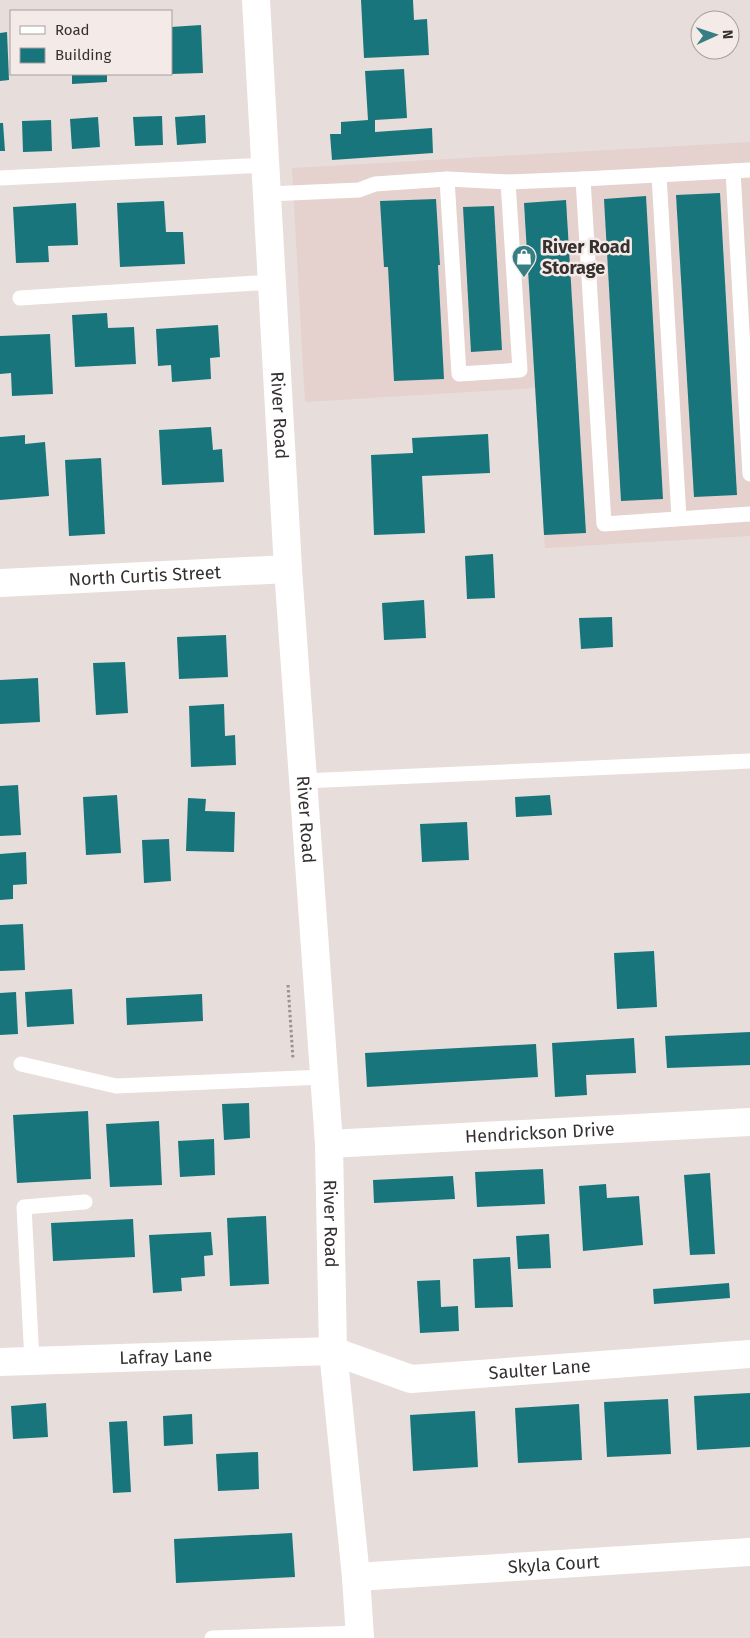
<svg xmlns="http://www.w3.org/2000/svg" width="750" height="1638" viewBox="0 0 750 1638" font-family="'Fira Sans',sans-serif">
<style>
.built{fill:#e5d1cd}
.building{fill:#18757c}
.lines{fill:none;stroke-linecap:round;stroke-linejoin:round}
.path{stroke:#9a9290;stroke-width:3;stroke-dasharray:2.5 2.5;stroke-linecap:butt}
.lane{stroke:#fff;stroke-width:15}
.street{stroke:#fff;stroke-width:28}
.secondary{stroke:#fff;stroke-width:28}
.labels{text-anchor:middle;stroke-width:5;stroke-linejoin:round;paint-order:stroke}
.poi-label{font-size:18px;font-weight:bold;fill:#363131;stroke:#f4eae7;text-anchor:start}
.street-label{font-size:18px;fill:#363131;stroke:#f4eae7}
</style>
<rect width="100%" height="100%" fill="#e7ddda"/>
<!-- built -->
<polygon class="built" points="750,142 750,536 545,548 535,388 305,402 292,168"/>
<!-- building -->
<g class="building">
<polygon points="361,0 413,0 414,20 427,19 429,55 364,58"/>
<polygon points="201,25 203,73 171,74 171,27"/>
<polygon points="7,32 9,80 0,81 0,33"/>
<polygon points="404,69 407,118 375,120 375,132 432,128 433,153 332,160 330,134 341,134 341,122 368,120 365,71"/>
<polygon points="72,74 107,74 107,82 72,84"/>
<polygon points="205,115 206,143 177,145 175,117"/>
<polygon points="162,116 163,145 135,146 133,117"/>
<polygon points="98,117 100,147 72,149 70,119"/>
<polygon points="51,120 52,151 23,152 22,121"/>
<polygon points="0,123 3,123 5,151 0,151"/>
<polygon points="720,193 737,495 694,497 676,195"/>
<polygon points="646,196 663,499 621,501 604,199"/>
<polygon points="436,199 440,265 438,265 444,379 394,381 388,267 384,267 380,201"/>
<polygon points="566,200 586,533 544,535 524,203"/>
<polygon points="164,201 166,232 183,232 185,264 120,267 117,203"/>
<polygon points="76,203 78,245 48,246 49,262 16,263 13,207"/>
<polygon points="494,206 502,350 471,352 463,207"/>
<polygon points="107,313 108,328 134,327 136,364 75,367 72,315"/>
<polygon points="218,325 220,357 210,358 211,379 172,382 171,365 158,366 156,329"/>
<polygon points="50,334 53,394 12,396 11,373 0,374 0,336"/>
<polygon points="211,427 213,450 222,449 224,482 162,485 159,430"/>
<polygon points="488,434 490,473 422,476 425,533 374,535 371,455 413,453 412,438"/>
<polygon points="25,435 25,444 45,442 49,496 0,500 0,437"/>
<polygon points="101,458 105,534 69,536 65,460"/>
<polygon points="493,554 495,598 467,599 465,556"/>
<polygon points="424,600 426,638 384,640 382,603"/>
<polygon points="612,617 613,647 581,649 579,618"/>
<polygon points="226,635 228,677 179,679 177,637"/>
<polygon points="125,662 128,713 96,715 93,663"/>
<polygon points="38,678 40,722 0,724 0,680"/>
<polygon points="224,704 225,736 235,735 236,765 191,767 189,706"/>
<polygon points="18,785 21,835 0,836 0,786"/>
<polygon points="117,795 121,853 86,855 83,797"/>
<polygon points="550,795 552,815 516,817 515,797"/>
<polygon points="188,798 206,799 205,811 235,812 234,852 186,851"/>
<polygon points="467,822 469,860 422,862 420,824"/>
<polygon points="169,839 171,881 144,883 142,840"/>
<polygon points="26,852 27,884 13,885 13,899 0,900 0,854"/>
<polygon points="23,924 25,970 0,971 0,925"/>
<polygon points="654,951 657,1007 617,1009 614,953"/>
<polygon points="72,989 74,1024 27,1027 25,992"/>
<polygon points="16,992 18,1034 0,1035 0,993"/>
<polygon points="202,994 203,1021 127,1025 126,998"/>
<polygon points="750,1032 750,1065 667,1068 665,1036"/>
<polygon points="634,1038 636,1073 586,1075 587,1095 555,1097 552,1043"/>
<polygon points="536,1044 538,1077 367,1087 365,1053"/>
<polygon points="249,1103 250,1138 224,1140 222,1104"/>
<polygon points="88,1111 91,1179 17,1183 13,1115"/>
<polygon points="159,1121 162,1185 110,1187 106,1124"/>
<polygon points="214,1139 215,1175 180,1177 178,1141"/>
<polygon points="543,1169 545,1204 477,1207 475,1172"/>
<polygon points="710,1173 715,1254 690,1255 684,1175"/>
<polygon points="453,1176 455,1199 374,1203 373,1180"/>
<polygon points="606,1184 607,1198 639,1196 643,1245 583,1251 579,1186"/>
<polygon points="266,1216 269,1284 230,1286 227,1218"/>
<polygon points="133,1219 135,1257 53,1261 51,1223"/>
<polygon points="211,1232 213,1255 204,1256 205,1276 181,1278 182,1291 153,1293 149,1235"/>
<polygon points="549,1234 551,1268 518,1269 516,1236"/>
<polygon points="510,1257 513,1307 475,1308 473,1259"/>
<polygon points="440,1280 441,1307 458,1306 459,1331 420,1333 417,1281"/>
<polygon points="729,1283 730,1298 654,1304 653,1289"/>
<polygon points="750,1393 750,1447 697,1450 694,1396"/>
<polygon points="668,1399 671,1454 607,1457 604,1402"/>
<polygon points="46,1403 48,1437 13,1439 11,1406"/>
<polygon points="579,1404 582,1460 518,1463 515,1408"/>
<polygon points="475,1411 478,1467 413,1471 410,1415"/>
<polygon points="192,1414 193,1444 164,1446 163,1416"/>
<polygon points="127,1421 131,1492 113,1493 109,1422"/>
<polygon points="258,1452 259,1489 218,1491 216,1454"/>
<polygon points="292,1533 295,1577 176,1583 174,1539"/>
</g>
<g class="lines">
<!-- path -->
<polyline class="path" points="288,985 293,1059"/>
<!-- lane -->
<g class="lane">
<polyline points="733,171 750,474"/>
<polyline points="659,175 679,518"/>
<polyline points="0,178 265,165"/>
<polyline points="447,179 459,374 520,370 508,182"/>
<polyline points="583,179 604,524 750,514"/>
<polyline points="268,194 359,190 375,184 447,179 508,182 583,179 750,170"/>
<polyline points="20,298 272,282"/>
<polyline points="303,781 750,761"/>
<polyline points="21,1064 116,1086 324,1077"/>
<polyline points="32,1361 24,1207 85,1202"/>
<polyline points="212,1638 359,1633"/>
</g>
<!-- street -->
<g class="street">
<path id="s1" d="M0,583L288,569"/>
<path id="s2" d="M329,1144L750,1122"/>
<path id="s3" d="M0,1362L333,1351L411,1379L750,1354"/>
<path id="s4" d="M356,1577L750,1552"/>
</g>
<!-- secondary -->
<path class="secondary" id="s5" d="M256,0L288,569L329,1144L333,1351L356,1577L360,1638"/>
</g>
<!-- icons -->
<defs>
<symbol id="shop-pin" viewBox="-11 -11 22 30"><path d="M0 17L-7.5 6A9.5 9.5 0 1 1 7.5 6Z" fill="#367e84" stroke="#f4eae7"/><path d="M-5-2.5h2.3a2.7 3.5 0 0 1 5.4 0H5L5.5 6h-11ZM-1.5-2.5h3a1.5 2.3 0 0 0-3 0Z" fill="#fff"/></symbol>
</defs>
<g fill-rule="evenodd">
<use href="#shop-pin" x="510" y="243" width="28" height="38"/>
</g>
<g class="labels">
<!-- poi labels -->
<g class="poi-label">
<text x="542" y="253">River Road<tspan x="542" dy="21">Storage</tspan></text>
</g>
<!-- street labels -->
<g class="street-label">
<text dy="6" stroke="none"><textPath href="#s5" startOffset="416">River Road</textPath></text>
<text dy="6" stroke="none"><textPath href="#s1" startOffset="145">North Curtis Street</textPath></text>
<text dy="6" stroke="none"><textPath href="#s5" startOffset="821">River Road</textPath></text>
<text dy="6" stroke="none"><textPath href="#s2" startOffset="211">Hendrickson Drive</textPath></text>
<text dy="6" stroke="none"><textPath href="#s5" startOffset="1226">River Road</textPath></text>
<text dy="6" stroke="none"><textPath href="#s3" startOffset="166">Lafray Lane</textPath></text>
<text dy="6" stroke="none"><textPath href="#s3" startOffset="545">Saulter Lane</textPath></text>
<text dy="6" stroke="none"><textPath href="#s4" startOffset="198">Skyla Court</textPath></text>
</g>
</g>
<!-- legend -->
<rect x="10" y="10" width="162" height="65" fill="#f4eae7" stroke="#a8a09e"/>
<rect x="20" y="26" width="25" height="8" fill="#ffffff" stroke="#a8a09e"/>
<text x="55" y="35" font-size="15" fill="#363131">Road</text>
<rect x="20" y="48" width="25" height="15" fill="#18757c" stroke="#a8a09e"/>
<text x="55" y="60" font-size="15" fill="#363131">Building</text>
<!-- north arrow -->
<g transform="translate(715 35) rotate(87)"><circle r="24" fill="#f4eae7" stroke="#a8a09e"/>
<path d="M0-4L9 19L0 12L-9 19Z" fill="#367e84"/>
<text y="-8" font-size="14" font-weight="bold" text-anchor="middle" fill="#363131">N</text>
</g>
</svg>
